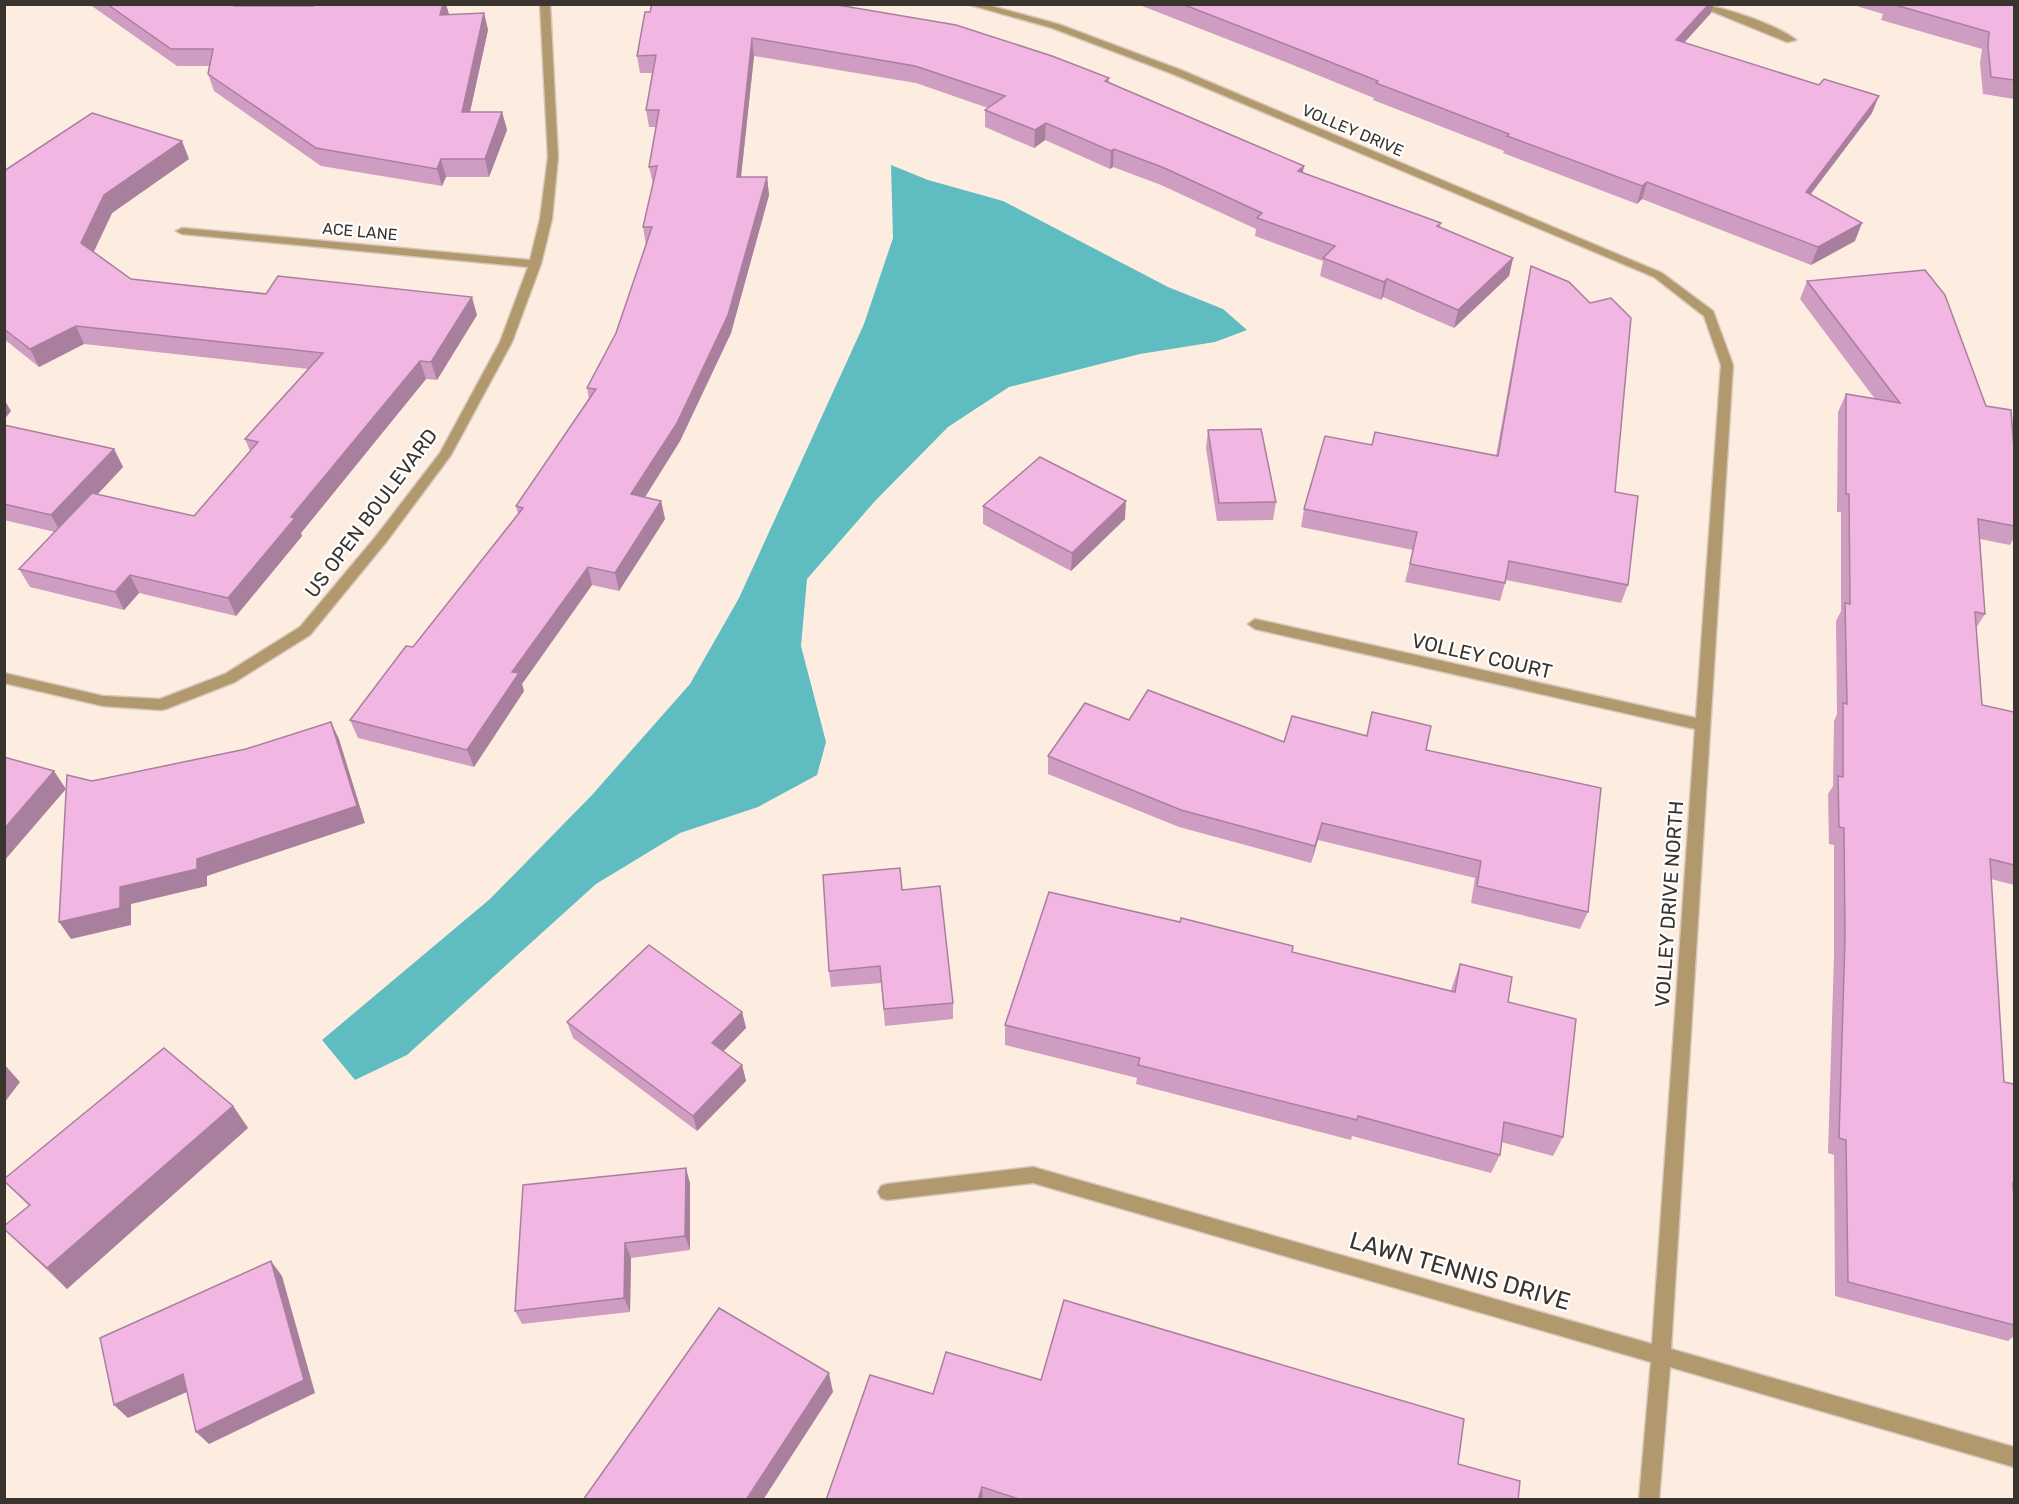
<svg xmlns="http://www.w3.org/2000/svg" width="2019" height="1504" viewBox="0 0 2019 1504" font-family="Rubik,sans-serif">
<style>
.water{fill:#5fbcc1}
.lines{fill:none;stroke-linecap:round;stroke-linejoin:round}
.minor-casing{stroke:#d6c8bd;stroke-width:3}
.minor{fill:#b2996d;fill-rule:evenodd}
.wall{fill:#d09dc2}
.shaded-wall{fill:#a97f9e}
.building{fill:#f2b6e2;stroke:#a97f9e;stroke-width:1.5}
.labels{text-anchor:middle;stroke-width:4.5;stroke-linejoin:round;paint-order:stroke}
.far-street-label{font-size:16px;fill:#3a342f;stroke:#fff}
.street-label{font-size:20px;fill:#3a342f;stroke:#fff}
.near-street-label{font-size:24px;fill:#3a342f;stroke:#fff}
</style>
<rect width="100%" height="100%" fill="#fdede0"/>
<!-- water -->
<polygon class="water" points="891,165 928,180 1003,201 1168,287 1223,309 1247,330 1215,342 1140,354 1009,387 948,427 875,501 807,579 801,646 826,742 817,775 758,807 680,833 596,884 407,1055 355,1080 322,1040 490,899 592,795 690,684 739,598 864,324 893,238"/>
<g class="lines">
<defs>
<g id="minor">
<polygon points="540,4 550,4 558,157 552,219 541,264 512,342 451,455 387,541 310,635 235,682 166,709 161,710 103,706 4,683 4,673 103,696 160,699 225,674 300,627 377,535 440,453 500,342 528,267 182,234 176,231 182,228 530,260 540,219 548,157"/>
<polygon points="967,4 984,4 1058,24 1181,70 1662,273 1713,311 1733,365 1671,1349 2014,1447 2014,1467 1670,1367 1659,1500 1639,1500 1651,1362 1033,1183 887,1200 881,1198 878,1192 881,1186 887,1184 1033,1167 1652,1344 1695,729 1255,629 1248,624 1255,619 1696,718 1721,365 1704,316 1654,277 1173,74 1052,28"/>
<path d="M1694,4C1717,4 1778,25 1796,40L1787,42Z"/>
</g>
</defs>
<!-- minor casing -->
<use href="#minor" class="minor-casing"/>
<!-- minor -->
<use href="#minor" class="minor"/>
</g>
<!-- wall -->
<g class="wall">
<polygon points="89,4 232,4 234,6 449,15 484,13 488,30 470,112 502,112 507,130 489,177 446,177 442,186 321,166 214,91 208,74 209,66 177,66"/>
<polygon points="1137,4 1719,4 1718,6 1714,5 1711,13 1684,43 1872,113 1811,194 1855,241 1811,265 1642,199 1637,204 1503,153 1504,151 1373,100 1374,98 1288,63"/>
<polygon points="1850,4 2014,4 2014,99 1983,94 1980,63 1982,49 1881,20 1883,14"/>
<polygon points="645,12 1109,78 1109,82 1303,173 1441,223 1440,227 1513,258 1509,276 1454,328 1383,297 1381,300 1320,276 1323,261 1255,236 1256,229 1161,185 1113,167 1110,169 1045,140 1034,148 985,127 985,110 988,108 916,83 754,56 741,177 767,177 769,195 731,333 680,441 645,497 661,501 665,519 619,591 592,585 522,684 524,691 474,767 358,738 350,720 413,647 518,514 516,506 589,399 587,388 616,333 646,245 643,227 653,184 649,167 656,127 649,127 646,110 652,73 640,73 637,56"/>
<polygon points="189,159 112,213 94,252 131,279 477,315 437,380 426,379 301,533 302,536 236,616 139,593 124,610 30,587 19,569 55,532 4,520 4,425 114,449 123,467 97,495 194,516 250,451 245,439 309,369 84,344 39,367 4,339 4,171"/>
<polygon points="1531,266 1615,492 1628,585 1621,603 1506,580 1500,601 1405,582 1413,550 1301,527 1304,509 1372,445 1496,456 1527,284"/>
<polygon points="1807,281 1986,406 2014,449 2014,538 2010,545 1980,539 1985,614 1976,628 1982,705 2014,712 2014,885 1991,879 2004,1082 2014,1084 2014,1336 2008,1341 1835,1296 1834,1155 1828,1153 1834,955 1834,845 1829,844 1828,794 1833,786 1834,721 1837,714 1836,621 1841,611 1841,512 1837,512 1838,412 1846,394 1875,399 1800,299"/>
<polygon points="1208,430 1276,502 1273,520 1217,521 1206,448"/>
<polygon points="983,506 1125,519 1071,571 983,524"/>
<polygon points="1129,720 1284,742 1367,736 1426,750 1588,912 1580,929 1471,903 1475,878 1318,840 1311,863 1179,827 1048,774 1048,756"/>
<polygon points="902,890 953,1003 953,1019 885,1026 881,983 831,987 829,971"/>
<polygon points="1292,952 1451,991 1453,984 1460,964 1508,1002 1563,1137 1553,1156 1501,1142 1500,1155 1491,1173 1352,1136 1351,1140 1136,1084 1137,1078 1005,1045 1005,1025"/>
<polygon points="742,1012 746,1028 723,1051 742,1065 746,1081 697,1131 573,1038 567,1022"/>
<polygon points="233,1106 248,1128 67,1289 4,1229 29,1206 4,1181"/>
<polygon points="690,1183 690,1250 631,1258 630,1312 522,1324 515,1311"/>
<polygon points="1041,1380 1458,1464 1518,1500 826,1500 933,1394"/>
</g>
<!-- shaded-wall -->
<g class="shaded-wall">
<polygon points="443,4 446,4 449,14 440,15"/>
<polygon points="1709,4 1714,4 1711,13 1671,57 1676,40"/>
<polygon points="484,13 488,30 466,130 462,112"/>
<polygon points="752,38 754,56 739,195 737,177"/>
<polygon points="1879,96 1872,113 1799,209 1806,192"/>
<polygon points="502,112 507,130 489,177 485,159"/>
<polygon points="1046,123 1045,140 1034,148 1035,130"/>
<polygon points="182,141 189,159 112,213 89,261 81,243 104,195"/>
<polygon points="1114,149 1113,167 1110,169 1111,151"/>
<polygon points="441,159 446,177 442,186 437,169"/>
<polygon points="1304,166 1301,184 1298,171"/>
<polygon points="767,177 769,195 731,333 680,441 635,513 631,494"/>
<polygon points="1647,182 1642,199 1637,204 1642,186"/>
<polygon points="1862,223 1855,241 1811,265 1818,247"/>
<polygon points="1513,258 1509,276 1454,328 1458,310"/>
<polygon points="1387,279 1383,297 1381,300 1384,282"/>
<polygon points="472,297 477,315 437,380 431,362"/>
<polygon points="76,326 84,344 39,367 30,349"/>
<polygon points="420,361 426,379 301,533 302,536 236,616 228,598 291,517"/>
<polygon points="4,399 11,411 4,420"/>
<polygon points="114,449 123,467 61,533 51,515"/>
<polygon points="661,501 665,519 619,591 615,573"/>
<polygon points="1126,501 1125,519 1071,571 1072,553"/>
<polygon points="588,567 592,585 522,684 524,691 474,767 467,750 512,672"/>
<polygon points="130,575 139,593 124,610 115,592"/>
<polygon points="331,722 339,739 365,823 207,876 207,886 131,904 131,925 71,939 59,922 120,887 197,859"/>
<polygon points="54,771 66,789 4,861 4,829"/>
<polygon points="1322,823 1318,840 1311,863 1315,846"/>
<polygon points="742,1012 746,1028 716,1059 712,1043"/>
<polygon points="4,1064 20,1082 4,1103"/>
<polygon points="742,1065 746,1081 697,1131 693,1116"/>
<polygon points="233,1106 248,1128 67,1289 47,1268"/>
<polygon points="686,1168 690,1183 690,1250 685,1236"/>
<polygon points="625,1243 631,1258 630,1312 624,1298"/>
<polygon points="271,1261 282,1276 315,1393 209,1444 196,1432"/>
<polygon points="829,1373 833,1392 763,1500 746,1500"/>
<polygon points="183,1374 196,1388 128,1418 114,1405"/>
<polygon points="982,1487 983,1500 978,1500"/>
</g>
<!-- building -->
<g class="building">
<polygon points="107,4 232,4 234,6 313,6 313,4 443,4 440,15 484,13 462,112 502,112 485,159 441,159 437,169 316,148 208,74 213,49 171,49"/>
<polygon points="652,4 832,4 956,25 1052,56 1109,78 1105,81 1304,166 1298,171 1441,223 1437,226 1513,258 1458,310 1387,279 1384,282 1323,258 1335,246 1257,218 1262,213 1162,167 1114,149 1111,151 1046,123 1035,130 985,110 1005,96 915,66 752,38 737,177 767,177 728,315 677,423 631,494 661,501 615,573 588,567 512,672 519,673 467,750 350,720 406,646 413,647 523,508 516,506 596,389 587,388 616,333 652,227 643,227 657,166 649,167 659,110 646,110 656,55 637,56 645,12 650,12"/>
<polygon points="1182,4 1709,4 1676,40 1819,85 1824,79 1879,96 1806,192 1862,223 1818,247 1647,182 1642,186 1507,136 1509,134 1376,83 1378,81 1290,46"/>
<polygon points="1892,4 2014,4 2014,80 1991,77 1988,46 1989,32"/>
<polygon points="92,113 182,141 104,195 81,243 131,279 266,294 278,276 472,297 431,362 420,361 291,517 295,518 228,598 130,575 115,592 19,569 92,493 194,516 258,442 245,439 323,353 76,326 30,349 4,329 4,171"/>
<polygon points="1531,266 1569,282 1590,303 1611,298 1631,318 1615,492 1638,496 1628,585 1509,561 1505,583 1410,564 1417,532 1304,509 1325,436 1372,445 1375,432 1498,456"/>
<polygon points="1925,270 1945,295 1986,406 2011,410 2014,449 2014,526 1978,519 1985,614 1975,612 1982,705 2014,712 2014,865 1990,859 2004,1082 2014,1084 2014,1183 2013,1183 2014,1199 2014,1325 1848,1282 1846,1140 1839,1138 1845,938 1844,828 1839,827 1838,776 1843,777 1843,703 1847,704 1845,603 1850,604 1849,494 1846,494 1846,394 1900,403 1807,281"/>
<polygon points="4,425 114,449 51,515 4,504"/>
<polygon points="1261,429 1276,502 1219,503 1208,430"/>
<polygon points="1040,457 1126,501 1072,553 983,506"/>
<polygon points="1148,690 1284,742 1292,716 1367,736 1372,712 1431,726 1426,750 1601,788 1588,912 1477,886 1481,861 1322,823 1315,846 1181,810 1048,756 1085,703 1129,720"/>
<polygon points="331,722 357,806 197,859 197,869 120,887 120,908 59,922 67,775 92,781 246,749"/>
<polygon points="4,757 54,771 4,829"/>
<polygon points="900,868 902,890 940,886 953,1003 884,1009 880,966 829,971 823,875"/>
<polygon points="1049,892 1180,922 1181,918 1293,946 1292,952 1455,992 1460,964 1512,977 1508,1002 1576,1019 1563,1137 1504,1122 1500,1155 1358,1116 1357,1120 1138,1065 1140,1058 1005,1025"/>
<polygon points="649,945 742,1012 712,1043 742,1065 693,1116 567,1022"/>
<polygon points="164,1048 233,1106 47,1268 4,1229 4,1226 30,1205 4,1181 4,1179"/>
<polygon points="686,1168 685,1236 625,1243 624,1298 515,1311 523,1185"/>
<polygon points="271,1261 304,1380 196,1432 183,1374 114,1405 100,1338"/>
<polygon points="1064,1300 1464,1419 1458,1464 1520,1481 1518,1500 1022,1500 982,1487 978,1500 826,1500 870,1375 933,1394 946,1352 1041,1380"/>
<polygon points="719,1308 829,1373 746,1500 583,1500"/>
</g>
<g class="labels">
<!-- far-street labels -->
<g class="far-street-label">
<text transform="translate(1353 130) rotate(23)" y="6">VOLLEY DRIVE</text>
<text transform="translate(360 231) rotate(5)" y="6">ACE LANE</text>
</g>
<!-- street labels -->
<g class="street-label">
<text transform="translate(371 513) rotate(-53)" y="7">US OPEN BOULEVARD</text>
<text transform="translate(1482 656) rotate(13)" y="7">VOLLEY COURT</text>
<text transform="translate(1669 904) rotate(-86)" y="7">VOLLEY DRIVE NORTH</text>
</g>
<!-- near-street labels -->
<g class="near-street-label">
<text transform="translate(1460 1271) rotate(16)" y="8">LAWN TENNIS DRIVE</text>
</g>
</g>
<!-- border -->
<rect width="2019" height="1504" fill="none" stroke="#3a342f" stroke-width="12"/>
</svg>
